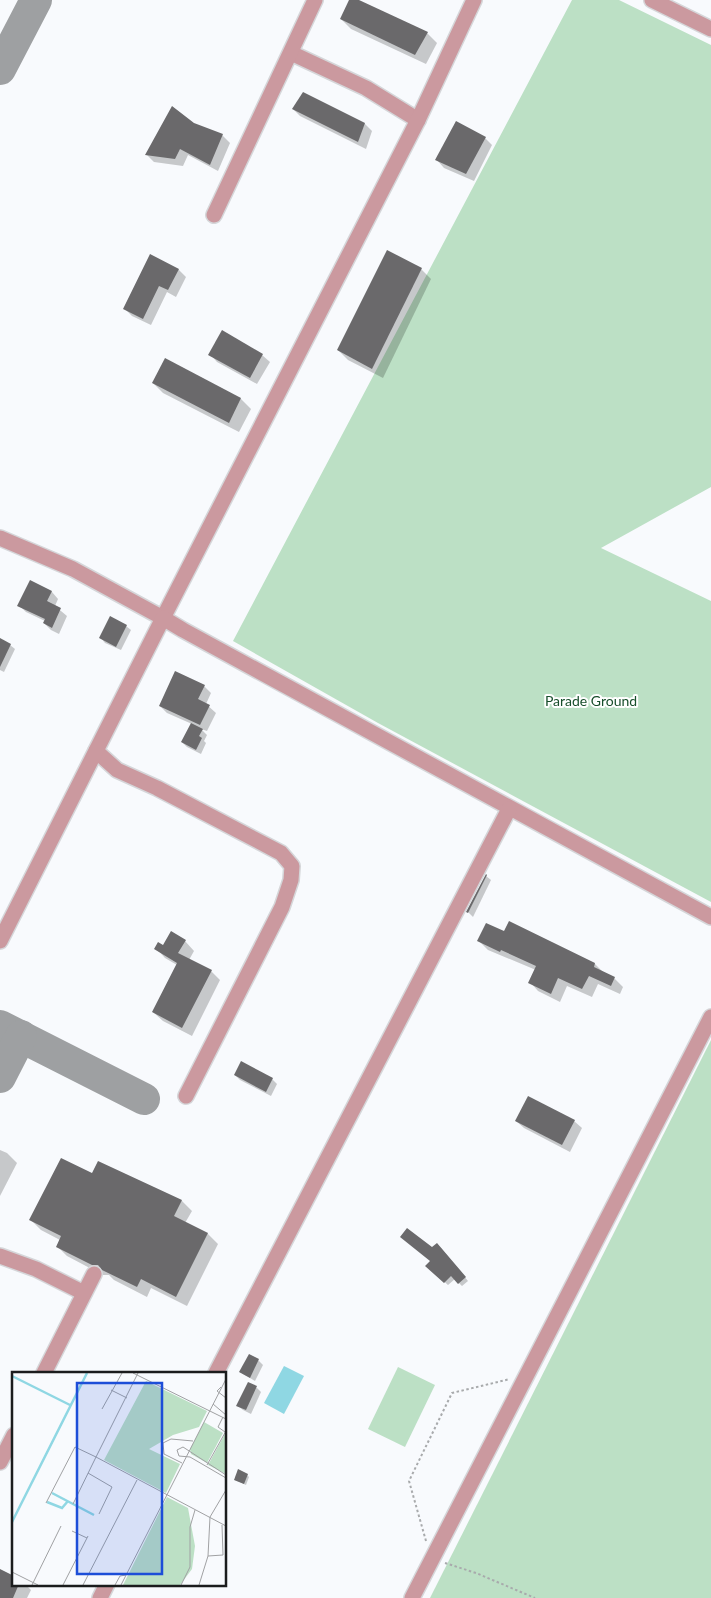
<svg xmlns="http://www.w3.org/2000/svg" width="711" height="1598" viewBox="0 0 711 1598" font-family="Lato,sans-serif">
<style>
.green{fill:#bce0c5}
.water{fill:#8fd7e3}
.shadow{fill:#0003}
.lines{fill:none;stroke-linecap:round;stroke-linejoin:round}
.taxiway{stroke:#9ea0a2;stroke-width:32}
.building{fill:#6a696b}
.minor-casing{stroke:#d5d6d9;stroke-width:18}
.path{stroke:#a8aaac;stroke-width:2;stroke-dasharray:2.5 2.5;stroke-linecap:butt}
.minor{stroke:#cb999f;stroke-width:15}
.labels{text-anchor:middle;stroke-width:4;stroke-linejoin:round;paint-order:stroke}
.park-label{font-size:14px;fill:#174e2b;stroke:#fff}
.inset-river{fill:none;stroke:#8fd7e3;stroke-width:2.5}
.inset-road{fill:none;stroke:#a0a1a3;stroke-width:1}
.view{fill:#1d4ed8;fill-opacity:0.15;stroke:#1d4ed8;stroke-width:2.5}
.inset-edge{fill:none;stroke:#1b1c1d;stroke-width:2.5}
</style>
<rect width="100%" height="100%" fill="#f8fafd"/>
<!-- green -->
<g class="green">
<polygon points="572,0 619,0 711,45 711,487 601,548 711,601 711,902 378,723 233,641"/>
<polygon points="711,1040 711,1598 430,1598"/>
<polygon points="398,1367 435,1385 405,1447 368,1429"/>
</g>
<!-- water -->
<polygon class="water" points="284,1366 304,1376 284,1414 264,1403"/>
<!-- shadow -->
<g class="shadow">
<polygon points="351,0 356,0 427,33 437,43 426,64 351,29 341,19"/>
<polygon points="293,109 365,124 372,131 366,149 300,116"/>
<polygon points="193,124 222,135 230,143 218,171 188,155 183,166 154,162 147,155"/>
<polygon points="485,138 492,145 474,181 444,168 437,160"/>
<polygon points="151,256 179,270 186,277 176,297 167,292 151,325 132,316 124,308"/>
<polygon points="421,269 431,279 383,378 348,360 338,350"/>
<polygon points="210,354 262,355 270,362 257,384 217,362"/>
<polygon points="165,360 241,399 251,409 239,432 163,393 153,383"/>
<polygon points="30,582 52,592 58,599 55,606 67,616 59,634 51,630 44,623 45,621 26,612 19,605"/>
<polygon points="126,626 131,630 121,650 105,643 101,638"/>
<polygon points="0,640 10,645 15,649 4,672 0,670"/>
<polygon points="204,686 211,693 206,704 216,713 207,731 201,729 207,735 204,741 206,743 201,754 187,747 182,742 192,724 167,713 160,706"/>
<polygon points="486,876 491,880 473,917 468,912"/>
<polygon points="172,933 185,941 194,951 189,960 211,971 220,980 192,1036 163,1021 153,1012 177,965 165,958 156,948 163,947"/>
<polygon points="504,933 595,964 604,973 614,978 623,987 620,994 598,984 592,997 567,986 560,1002 538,991 530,982 536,970 488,950 479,941"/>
<polygon points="235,1075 272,1079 277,1084 271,1096 240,1080"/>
<polygon points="516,1121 574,1121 582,1128 570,1152 524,1128"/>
<polygon points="0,1150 7,1153 17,1163 0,1196"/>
<polygon points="93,1175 182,1201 192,1211 185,1223 208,1234 218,1244 187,1306 151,1288 147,1297 114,1280 109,1275 103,1275 67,1256 57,1246 60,1240 41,1230 31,1220"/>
<polygon points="441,1248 468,1281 462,1286 455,1279 448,1285 427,1266 432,1261 432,1249"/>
<polygon points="258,1360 263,1365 255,1381 240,1372"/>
<polygon points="248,1384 257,1388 261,1392 251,1414 243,1410 238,1406"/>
<polygon points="247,1475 249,1477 246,1485 235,1480"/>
<polygon points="0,1571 14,1584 25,1584 31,1590 27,1598 0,1598"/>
</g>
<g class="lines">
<!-- taxiway -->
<g class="taxiway">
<polyline points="0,69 36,0"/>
<polyline points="0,1026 144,1099"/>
<polyline points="0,1077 21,1036"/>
</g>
</g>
<!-- building -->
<g class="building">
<polygon points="349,0 359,0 428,32 415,55 340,19"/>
<polygon points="303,92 365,123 358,142 292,109"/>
<polygon points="172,106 194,123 223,134 210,165 180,149 175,159 145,155"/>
<polygon points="456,121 486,137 466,174 435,160"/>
<polygon points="387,250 422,268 372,369 337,350"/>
<polygon points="150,254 179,269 168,290 159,286 143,319 123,309"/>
<polygon points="222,330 263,354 250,378 208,355"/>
<polygon points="165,358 241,398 229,423 152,383"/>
<polygon points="30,580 52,591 47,601 61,608 52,628 43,623 45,619 17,606"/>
<polygon points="110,616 127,625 116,647 99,638"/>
<polygon points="0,638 11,644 0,667"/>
<polygon points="175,671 205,685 198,699 210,705 200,725 159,706"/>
<polygon points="191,723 203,729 199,736 202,738 196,750 181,742"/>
<polygon points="486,874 487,875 468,913 466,912"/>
<polygon points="509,921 595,963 594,967 615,977 611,986 589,976 582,989 558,978 551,994 528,983 536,966 501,950 500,952 477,941 486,923 504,931"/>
<polygon points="171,931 186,940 178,953 212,970 182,1028 152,1012 177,963 154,949 158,942 163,945"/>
<polygon points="241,1061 273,1078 266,1092 234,1075"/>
<polygon points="528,1096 575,1120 562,1145 515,1121"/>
<polygon points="61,1158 92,1173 98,1161 182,1200 174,1216 208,1233 176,1297 141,1279 137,1287 102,1270 98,1265 92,1265 56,1247 61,1236 29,1220"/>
<polygon points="407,1228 432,1247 437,1243 466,1277 458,1284 451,1276 444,1283 425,1266 430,1261 400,1237"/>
<polygon points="249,1354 259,1359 250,1378 239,1372"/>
<polygon points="248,1382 257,1386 246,1410 236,1406"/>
<polygon points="238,1469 248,1474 244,1484 234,1480"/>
<polygon points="0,1569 14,1576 14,1584 19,1584 13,1598 0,1598"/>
</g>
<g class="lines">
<defs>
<g id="minor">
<polyline points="652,0 711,29"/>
<polyline points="291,53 366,88 418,120"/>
<polyline points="214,215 315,0"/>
<polyline points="0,538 73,569 163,618 418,120 474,0"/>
<polyline points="96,751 117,770 157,788 281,853 292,866 291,880 282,907 186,1096"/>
<polyline points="0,941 163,618 183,630 711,917"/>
<polyline points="0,1256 36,1269 84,1293"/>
<polyline points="44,1373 94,1274"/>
<polyline points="216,1373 509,809"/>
<polyline points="0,1462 14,1435"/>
<polyline points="100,1598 107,1584"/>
<polyline points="412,1598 711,1017"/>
</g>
</defs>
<!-- minor casing -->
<use href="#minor" class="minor-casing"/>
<!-- path -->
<g class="path">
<polyline points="426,1541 409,1481 452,1393 510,1379"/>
<polyline points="445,1563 476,1573 535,1598"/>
</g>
<!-- minor -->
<use href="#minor" class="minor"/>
</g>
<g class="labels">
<!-- park labels -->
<g class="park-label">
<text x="591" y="706">Parade Ground</text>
</g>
</g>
<!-- overview -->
<g transform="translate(12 1372)">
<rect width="214" height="214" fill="#f8fafd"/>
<path d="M134,9L195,39L187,55L161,63L137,77L168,92L154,121L92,88ZM192,50L211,61L195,91L179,82L178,77ZM214,60V102L196,93ZM155,125L176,136L183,174L180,197L168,213H111Z" fill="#bce0c5"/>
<path class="inset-river" d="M0,4L58,33M40,121L82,143M35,130L50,136L56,129M0,150L75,1"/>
<path class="inset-road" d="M121,1L214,47M209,15L205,19L214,26M99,18L115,26M201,32L214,43M90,37L110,1M211,45L206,55L213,60M170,91L152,82L151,71L159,67L181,69M195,93L214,59M76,101L100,115L87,142M214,103L171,75L165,78L167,84L178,85L214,106M34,131L63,75L84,85L126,1M61,132L84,85L214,154M60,159L75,166M196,184L211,183L210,153M0,200L26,213M20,213L49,154M51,213L76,164M71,213L125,108M103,213L108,204L114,203M109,213L214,7M169,213L178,195V155L183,138M187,213L196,184L198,145L214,118"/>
<path class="view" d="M65,11H150V202H65Z"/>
<rect width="214" height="214" class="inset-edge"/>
</g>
</svg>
